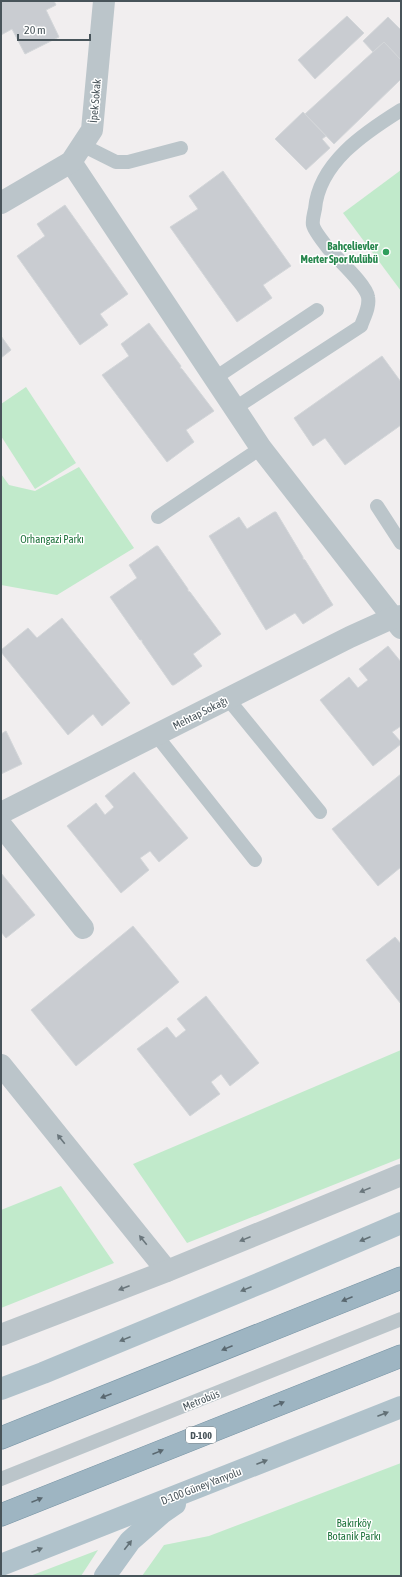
<svg xmlns="http://www.w3.org/2000/svg" width="402" height="1577" viewBox="0 0 402 1577" font-family="'Asap Condensed',sans-serif">
<style>
.green{fill:#c1eacb}
.building{fill:#c9ccd1;stroke:#d3d6d9}
.lines{fill:none;stroke-linecap:round;stroke-linejoin:round}
.trunk-casing{stroke:#7693a4;stroke-width:23}
.service{stroke:#bbc5ca;stroke-width:14}
.minor{stroke:#bbc5ca;stroke-width:22}
.tertiary{stroke:#bbc5ca;stroke-width:22}
.primary{stroke:#b0c2cb;stroke-width:22}
.trunk{stroke:#9eb5c2;stroke-width:22}
.oneway{fill:#6a767c}
.oneway2{fill:#627076}
.oneway3{fill:#59676f}
.leisure-dot{fill:#2e9e5b;stroke:#fff;stroke-width:1.5}
.labels{text-anchor:middle;stroke-width:3;stroke-linejoin:round;paint-order:stroke}
.shield{fill:#fff;stroke:#7f878c;stroke-width:1}
.shield-label{font-size:10px;font-weight:bold;fill:#48545a}
.street-label{font-size:11px;fill:#48545a;stroke:#fff}
.leisure-label{font-size:11px;font-weight:bold;fill:#27864d;stroke:#fff;text-anchor:end}
.park-label{font-size:11px;fill:#20743d;stroke:#fff}
</style>
<rect width="100%" height="100%" fill="#f1eeef"/>
<!-- green -->
<g class="green">
<polygon points="401,170 401,291 343,213"/>
<polygon points="26,387 76,463 35,489 1,436 1,404"/>
<polygon points="79,467 134,548 57,595 1,585 1,474 9,485 35,491"/>
<polygon points="401,1050 401,1158 187,1243 133,1164"/>
<polygon points="61,1186 114,1263 1,1308 1,1210"/>
<polygon points="401,1463 401,1576 142,1576 164,1545 209,1536"/>
<polygon points="98,1550 81,1576 30,1576"/>
</g>
<!-- building -->
<g class="building">
<polygon points="1,1 54,1 56,5 46,10 59,37 25,54 12,29 1,35"/>
<polygon points="347,16 364,33 315,79 298,60"/>
<polygon points="388,17 401,30 401,60 384,42 373,52 363,41"/>
<polygon points="384,42 401,60 401,79 334,144 305,114"/>
<polygon points="303,112 326,136 322,139 330,148 306,170 275,139"/>
<polygon points="223,171 291,266 263,285 272,298 237,322 170,227 198,209 189,196"/>
<polygon points="65,205 128,294 100,314 108,325 80,345 17,256 45,236 37,224"/>
<polygon points="149,323 181,366 180,368 182,369 214,411 186,430 194,442 167,462 102,375 129,356 121,344"/>
<polygon points="1,336 11,350 1,358"/>
<polygon points="382,356 401,382 401,425 345,465 325,438 313,446 294,418"/>
<polygon points="274,512 276,512 303,557 303,559 305,560 333,605 303,624 295,613 266,630 209,536 239,517 247,529"/>
<polygon points="156,546 158,546 188,589 188,591 190,592 221,634 193,654 202,666 174,685 172,685 142,642 142,640 140,640 110,597 137,578 129,565"/>
<polygon points="62,618 130,703 102,726 93,714 68,735 1,652 1,650 28,628 37,638"/>
<polygon points="388,646 401,662 401,726 392,732 401,742 401,744 373,766 320,700 349,677 358,688 368,680 359,669"/>
<polygon points="6,731 22,764 1,774 1,734"/>
<polygon points="134,772 188,838 159,862 150,851 140,858 149,870 121,893 67,826 96,803 105,815 114,807 105,796"/>
<polygon points="401,774 401,867 378,886 332,829"/>
<polygon points="1,873 35,915 6,938 1,932"/>
<polygon points="133,926 179,982 76,1066 31,1010"/>
<polygon points="395,937 401,944 401,1004 366,960"/>
<polygon points="206,996 259,1063 230,1086 221,1074 211,1082 220,1094 190,1116 137,1049 167,1027 176,1038 186,1030 177,1019"/>
</g>
<g class="lines">
<defs>
<g id="trunk">
<polyline points="1,1438 401,1278"/>
<polyline points="1,1515 401,1356"/>
</g>
</defs>
<!-- trunk casing -->
<use href="#trunk" class="trunk-casing"/>
<!-- service -->
<g class="service">
<polyline points="82,145 116,162 128,162 181,148"/>
<polyline points="215,378 317,310"/>
<path d="M235,408L361,326C364,317 370,307 368,297C366,284 337,259 328,248C324,243 314,230 313,225C312,220 314,214 315,209C319,163 364,133 401,110"/>
<polyline points="377,506 401,543"/>
<polyline points="158,517 261,448"/>
<polyline points="228,699 320,812"/>
<polyline points="156,735 255,860"/>
<polyline points="1,1479 401,1319"/>
</g>
<!-- minor -->
<g class="minor">
<polyline points="71,162 261,448 401,628"/>
<polyline points="1,813 350,637 392,618 401,616"/>
<polyline points="1,825 83,928"/>
<polyline points="1,1065 167,1271"/>
<polyline points="1,1335 167,1271 401,1175"/>
</g>
<!-- tertiary -->
<polyline class="tertiary" points="1,203 71,162 92,130 104,1"/>
<!-- primary -->
<g class="primary">
<polyline points="1,1389 43,1373 270,1279 401,1223"/>
<polyline points="1,1565 401,1407"/>
<polyline points="105,1576 130,1541 162,1513 175,1504"/>
</g>
<!-- trunk -->
<use href="#trunk" class="trunk"/>
</g>
<!-- one-way arrows -->
<defs><path id="oneway-solid" d="M-6-.8H1V-3.2L6.5 0L1 3.2V.8H-6Z"/></defs>
<g class="oneway">
<use href="#oneway-solid" transform="translate(61 1139) rotate(-129)"/>
<use href="#oneway-solid" transform="translate(365 1190) rotate(158)"/>
<use href="#oneway-solid" transform="translate(245 1239) rotate(158)"/>
<use href="#oneway-solid" transform="translate(143 1240) rotate(-129)"/>
<use href="#oneway-solid" transform="translate(124 1288) rotate(159)"/>
</g>
<g class="oneway2">
<use href="#oneway-solid" transform="translate(365 1239) rotate(157)"/>
<use href="#oneway-solid" transform="translate(246 1289) rotate(158)"/>
<use href="#oneway-solid" transform="translate(125 1339) rotate(158)"/>
<use href="#oneway-solid" transform="translate(383 1414) rotate(-21)"/>
<use href="#oneway-solid" transform="translate(262 1462) rotate(-21)"/>
<use href="#oneway-solid" transform="translate(128 1545) rotate(-52)"/>
<use href="#oneway-solid" transform="translate(37 1550) rotate(-21)"/>
</g>
<g class="oneway3">
<use href="#oneway-solid" transform="translate(347 1299) rotate(158)"/>
<use href="#oneway-solid" transform="translate(227 1348) rotate(158)"/>
<use href="#oneway-solid" transform="translate(106 1396) rotate(159)"/>
<use href="#oneway-solid" transform="translate(279 1404) rotate(-22)"/>
<use href="#oneway-solid" transform="translate(158 1452) rotate(-22)"/>
<use href="#oneway-solid" transform="translate(37 1500) rotate(-22)"/>
</g>
<!-- markers -->
<circle class="leisure-dot" cx="386" cy="252" r="4"/>
<g class="labels">
<!-- shield labels -->
<rect class="shield" x="186" y="1427" width="30" height="16" rx="3"/>
<g class="shield-label">
<text x="201" y="1439">D-100</text>
</g>
<!-- street labels -->
<g class="street-label">
<text transform="translate(95 101) rotate(-85)" y="4">İpek Sokak</text>
<text transform="translate(200 713) rotate(-27)" y="4">Mehtap Sokağı</text>
<text transform="translate(201 1400) rotate(-22)" y="4">Metrobüs</text>
<text transform="translate(201 1486) rotate(-21)" y="4">D-100 Güney Yanyolu</text>
</g>
<!-- leisure labels -->
<g class="leisure-label">
<text x="378" y="250">Bahçelievler<tspan x="378" dy="13">Merter Spor Kulübü</tspan></text>
</g>
<!-- park labels -->
<g class="park-label">
<text x="52" y="543">Orhangazi Parkı</text>
<text x="354" y="1527">Bakırköy<tspan x="354" dy="13">Botanik Parkı</tspan></text>
</g>
</g>
<!-- border -->
<rect width="402" height="1577" fill="none" stroke="#48545a" stroke-width="4"/>
<!-- scale -->
<path d="M18 34v6h72v-6" fill="none" stroke="#48545a" stroke-width="2"/>
<text x="24" y="34" font-size="12" fill="#48545a" stroke="#ffffff" stroke-width="3" paint-order="stroke">20 m</text>
</svg>
